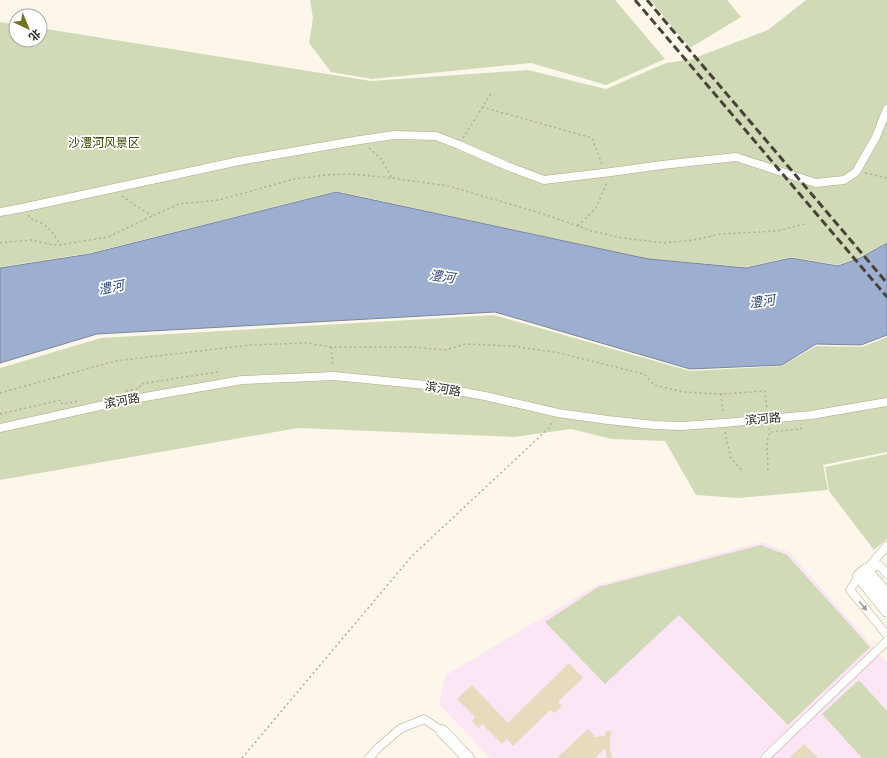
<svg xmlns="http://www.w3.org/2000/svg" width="887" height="758" viewBox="0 0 887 758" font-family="Quicksand,'Noto Sans SC',sans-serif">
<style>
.education{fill:#fce6f5}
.green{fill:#d1dab6}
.water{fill:#9dafd1;stroke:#7a859a}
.building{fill:#e8dabd}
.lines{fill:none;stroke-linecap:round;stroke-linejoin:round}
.street-casing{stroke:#b3a68a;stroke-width:9}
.secondary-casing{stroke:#b3a68a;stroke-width:13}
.path{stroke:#b1ab9f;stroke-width:1.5;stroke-dasharray:2 3;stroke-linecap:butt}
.street{stroke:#fff;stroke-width:8}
.secondary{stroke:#fff;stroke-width:12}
.rail{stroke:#484237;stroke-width:3;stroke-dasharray:8 4;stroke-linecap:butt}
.oneway{fill:#9f9c98}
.labels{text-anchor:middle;stroke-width:3.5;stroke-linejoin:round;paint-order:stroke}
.park-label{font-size:12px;fill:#3b4503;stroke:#fff}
.street-label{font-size:12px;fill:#2a2419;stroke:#fff}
.water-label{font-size:13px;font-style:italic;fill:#2f4674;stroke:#fff}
</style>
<rect width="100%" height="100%" fill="#fdf7eb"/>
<!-- education -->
<polygon class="education" points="762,542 789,552 887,662 887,758 490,758 439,704 445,676 597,585"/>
<!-- green -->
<g class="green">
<polygon points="310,0 615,0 665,59 606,85 531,63 372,79 331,72 309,43 313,18"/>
<polygon points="650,0 727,0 741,17 690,48"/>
<polygon points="806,0 887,0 887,242 860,257 838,265 791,257 746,267 648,259 336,191 90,253 0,267 0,22 16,25 16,40 40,40 40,28 371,81 528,70 606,89 666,63 692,59 768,30"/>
<polygon points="494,315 690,371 782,366 816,346 862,347 887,337 887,452 823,465 828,490 739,498 696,495 665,441 612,439 571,429 514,437 298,428 0,480 0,368 101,338"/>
<polygon points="887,454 887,539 874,550 829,491 825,467"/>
<polygon points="761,545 787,555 870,647 788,725 679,615 605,684 545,622 598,587"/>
<polygon points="859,680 887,711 887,758 862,758 822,714"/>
</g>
<!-- water -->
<polygon class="water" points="336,192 648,259 746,268 791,258 838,266 860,258 887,243 887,335 861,345 816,344 782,365 690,369 495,312 97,334 0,363 0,268 90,254"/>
<!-- building -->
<g class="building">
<polygon points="569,663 583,678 558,702 562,706 554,713 550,710 513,746 507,739 502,744 482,724 479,728 472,721 475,717 457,699 472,685 508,723"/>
<polygon points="588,729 595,737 605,736 606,731 612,731 610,737 610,748 612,758 607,758 605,748 595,758 557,758"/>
<polygon points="804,744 818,758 789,758"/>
</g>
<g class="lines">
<defs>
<g id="street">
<polyline points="0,212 22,208 239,161 360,140 394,135 436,136 459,145 507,166 544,180 611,172 662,165 736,157 816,183 844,180 856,172 876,137 887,109"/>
<polyline points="0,428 122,401 242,380 334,376 426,385 485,396 558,413 608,420 654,425 682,426 724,423 811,415 887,402"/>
<polyline points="869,569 879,565 887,574"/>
<polyline points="866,570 887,546"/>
<polyline points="859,576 850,590 887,635"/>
<polyline points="369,758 379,747 400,729 424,719 442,731"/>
<polyline points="765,758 887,641"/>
</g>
<g id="secondary">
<polyline points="887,595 866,570 859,576 887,611"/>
<polyline points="442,731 468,758"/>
</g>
</defs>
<!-- street casing -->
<use href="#street" class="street-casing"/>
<!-- secondary casing -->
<use href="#secondary" class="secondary-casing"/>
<!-- path -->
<g class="path">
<polyline points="482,107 592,138 602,164"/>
<polyline points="463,138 492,92"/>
<polyline points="369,148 381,159 392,178"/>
<polyline points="865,173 887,178"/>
<polyline points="122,196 129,201 152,216"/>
<path d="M28,215C33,222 34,219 41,223C50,227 56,237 60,245"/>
<polyline points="578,226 596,208 607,182"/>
<polyline points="0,243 31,240 53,245 60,245 108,237 152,216 179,204 219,200 294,179 325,175 350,174 392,178 449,186 543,214 578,226 592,231 622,238 665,243 693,240 721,234 777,231 805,224"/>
<polyline points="331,347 333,367"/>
<polyline points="126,391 140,388 140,384 217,372 218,376"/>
<polyline points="0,393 115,361 250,345 307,343 331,347 413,347 446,350 465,344 512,346 559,353 644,374 654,385 683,392 721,394 765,391 767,410"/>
<polyline points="721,394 723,414"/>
<polyline points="0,414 61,400 62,404 79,401"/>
<polyline points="769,428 770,432 801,429 800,424"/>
<polyline points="725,432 731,458 743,472"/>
<polyline points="768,470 767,442 770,432"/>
<polyline points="242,758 412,556 549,428 553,420"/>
</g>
<!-- street -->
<use href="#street" class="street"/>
<!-- secondary -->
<use href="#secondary" class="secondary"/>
<!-- rail -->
<g class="rail">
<polyline points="635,0 887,297"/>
<polyline points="647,0 887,283"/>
</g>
</g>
<!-- one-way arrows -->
<defs><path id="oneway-solid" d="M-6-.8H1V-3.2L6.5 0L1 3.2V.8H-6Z"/></defs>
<use class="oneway" href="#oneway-solid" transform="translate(863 606) rotate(50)"/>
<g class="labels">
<!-- park labels -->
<g class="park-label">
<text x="104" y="147">沙澧河风景区</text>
</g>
<!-- street labels -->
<g class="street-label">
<text transform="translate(443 389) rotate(10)" y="4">滨河路</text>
<text transform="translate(122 401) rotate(-11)" y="4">滨河路</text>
<text transform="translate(763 419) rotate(-5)" y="4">滨河路</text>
</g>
<!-- water labels -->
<g class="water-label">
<text transform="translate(442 276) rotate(8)" y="5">澧河</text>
<text transform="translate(111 287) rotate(-12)" y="5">澧河</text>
<text transform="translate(762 301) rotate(-8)" y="5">澧河</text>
</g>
</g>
<!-- north arrow -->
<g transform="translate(28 28) rotate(136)"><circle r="19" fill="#ffffff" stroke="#aaa7a3"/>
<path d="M0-3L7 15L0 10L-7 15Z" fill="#71741b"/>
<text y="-6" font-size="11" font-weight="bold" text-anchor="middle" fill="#2a2419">北</text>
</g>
</svg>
